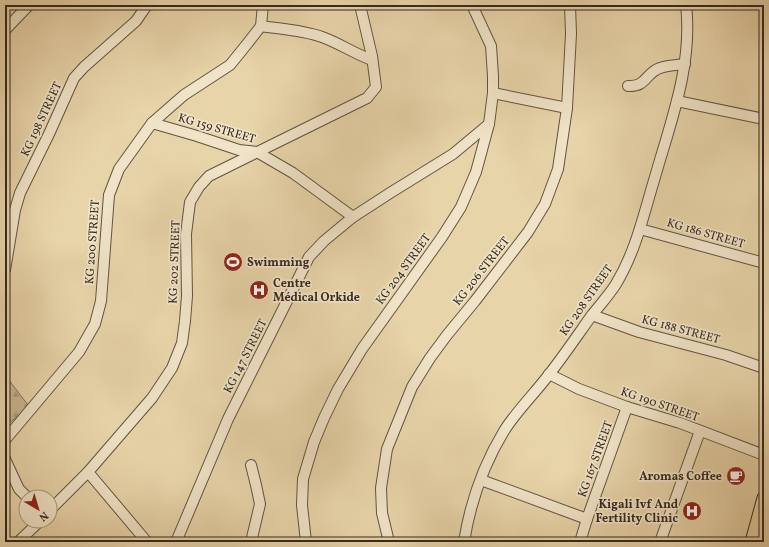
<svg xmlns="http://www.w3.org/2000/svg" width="769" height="547" viewBox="0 0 769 547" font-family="Vollkorn,serif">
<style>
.forest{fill:url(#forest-firs);stroke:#7e7059}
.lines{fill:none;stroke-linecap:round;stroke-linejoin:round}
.minor-casing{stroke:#615442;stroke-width:12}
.major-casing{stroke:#342920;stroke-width:15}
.minor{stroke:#f0e3c7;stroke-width:10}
.major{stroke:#e8d4a9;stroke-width:13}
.labels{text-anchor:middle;stroke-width:3.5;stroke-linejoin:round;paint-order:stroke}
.street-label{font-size:12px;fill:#342920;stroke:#f0e3c7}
.poi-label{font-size:12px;font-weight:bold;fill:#342920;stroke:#f0e3c7;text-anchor:start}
</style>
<defs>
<pattern id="forest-firs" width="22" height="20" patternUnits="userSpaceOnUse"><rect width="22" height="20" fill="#c9b792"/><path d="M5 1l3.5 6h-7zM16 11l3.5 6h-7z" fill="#ad9d7e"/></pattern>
</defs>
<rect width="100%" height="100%" fill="#e8d4a9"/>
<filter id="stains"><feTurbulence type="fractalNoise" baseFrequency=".005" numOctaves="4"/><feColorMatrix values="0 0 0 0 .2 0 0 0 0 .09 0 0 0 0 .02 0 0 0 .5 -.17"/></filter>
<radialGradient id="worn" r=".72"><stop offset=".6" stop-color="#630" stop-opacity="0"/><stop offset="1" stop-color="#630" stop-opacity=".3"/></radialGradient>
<!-- forest -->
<polygon class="forest" points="5,375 28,405 22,413 5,426"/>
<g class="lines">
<defs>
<g id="minor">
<path d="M261,26C281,29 302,30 322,37C339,43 355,54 372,60"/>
<polyline points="5,30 29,5"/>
<path d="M628,86C647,87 645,73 660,68C668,65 677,65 685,64"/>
<polyline points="493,93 567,108"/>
<polyline points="677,101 764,119"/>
<polyline points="152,123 197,136 239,150 257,152 293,173 353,217"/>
<polyline points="640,229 764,263"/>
<polyline points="5,270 15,210 20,193 49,134 74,78 84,67 136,21 147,5"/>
<polyline points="592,315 639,332 726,355 764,368"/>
<polyline points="549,374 579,389 627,407 680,423 764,455"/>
<polyline points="5,440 79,352 95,324 101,301 109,195 119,169 152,123 184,95 230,65 247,44 261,26 263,5"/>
<polyline points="5,459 19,489 27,497"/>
<polyline points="251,465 256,485 260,504 251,542"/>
<polyline points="88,472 147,542"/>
<polyline points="481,480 587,519"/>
<polyline points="50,510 88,472 152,398 172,368 182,343 185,321 187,296 186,234 190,202 199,187 209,176 367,98 376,87 372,56 360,5"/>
<polyline points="18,542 40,521"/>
<polyline points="176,542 228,419 309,257 324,241 353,217 390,193 453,154 489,124"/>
<polyline points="306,542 302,505 303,479 314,442 324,418 338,389 362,349 442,237 461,207 476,172 489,124 493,93 493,76 491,46 472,5"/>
<polyline points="389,542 382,513 381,488 387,449 412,387 430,358 447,335 475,301 528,232 545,204 558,169 567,108 571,34 570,5"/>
<path d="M464,542C470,504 484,464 504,431C515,413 534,394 547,377C563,357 577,336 592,315C600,305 609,295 616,284C636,251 644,213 655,177C671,121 693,64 686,5"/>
<polyline points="580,542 587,519 627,407"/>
<polyline points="660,542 700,431"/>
</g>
<polyline id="major" points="752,542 764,498"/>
</defs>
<!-- minor casing -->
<use href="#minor" class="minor-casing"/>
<!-- major casing -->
<use href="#major" class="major-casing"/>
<!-- minor -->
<use href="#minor" class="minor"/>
<!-- major -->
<use href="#major" class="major"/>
</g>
<!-- icons -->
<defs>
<symbol id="stadium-disc" viewBox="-11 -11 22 22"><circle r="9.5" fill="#8f2418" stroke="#f0e3c7"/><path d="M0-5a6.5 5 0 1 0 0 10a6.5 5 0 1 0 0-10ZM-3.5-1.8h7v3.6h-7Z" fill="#fff"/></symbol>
<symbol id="hospital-disc" viewBox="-11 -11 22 22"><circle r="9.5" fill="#8f2418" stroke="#f0e3c7"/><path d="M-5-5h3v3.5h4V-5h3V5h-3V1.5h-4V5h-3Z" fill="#fff"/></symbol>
<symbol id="cafe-disc" viewBox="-11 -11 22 22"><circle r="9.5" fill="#8f2418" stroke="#f0e3c7"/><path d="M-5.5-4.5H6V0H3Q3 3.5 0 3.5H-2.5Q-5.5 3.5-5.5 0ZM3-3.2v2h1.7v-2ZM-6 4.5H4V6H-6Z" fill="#fff"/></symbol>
</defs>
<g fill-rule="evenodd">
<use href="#stadium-disc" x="222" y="251" width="22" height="22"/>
<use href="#hospital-disc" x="248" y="279" width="22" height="22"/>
<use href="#cafe-disc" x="725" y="465" width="22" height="22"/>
<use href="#hospital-disc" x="681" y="500" width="22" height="22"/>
</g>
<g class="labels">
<!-- street labels -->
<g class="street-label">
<text transform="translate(41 119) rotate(-65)" y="4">KG 198 STREET</text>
<text transform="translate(217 128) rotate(16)" y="4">KG 159 STREET</text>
<text transform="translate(706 233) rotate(16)" y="4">KG 186 STREET</text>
<text transform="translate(92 242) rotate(-86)" y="4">KG 200 STREET</text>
<text transform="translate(174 262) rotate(-88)" y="4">KG 202 STREET</text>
<text transform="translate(403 269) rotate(-54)" y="4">KG 204 STREET</text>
<text transform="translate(481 271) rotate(-52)" y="4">KG 206 STREET</text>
<text transform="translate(586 300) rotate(-55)" y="4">KG 208 STREET</text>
<text transform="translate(681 329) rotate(15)" y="4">KG 188 STREET</text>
<text transform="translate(245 356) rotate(-63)" y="4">KG 147 STREET</text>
<text transform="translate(660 404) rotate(19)" y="4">KG 190 STREET</text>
<text transform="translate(595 459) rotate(-70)" y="4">KG 167 STREET</text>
</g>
<!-- poi labels -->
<g class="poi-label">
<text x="247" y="266">Swimming</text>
<text x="273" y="287">Centre<tspan x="273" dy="14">Médical Orkide</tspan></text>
<text x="722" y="480" text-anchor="end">Aromas Coffee</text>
<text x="678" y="508" text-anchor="end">Kigali Ivf And<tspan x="678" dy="14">Fertility Clinic</tspan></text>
</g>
</g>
<!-- margin -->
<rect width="769" height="547" fill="none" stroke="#e8d4a9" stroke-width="20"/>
<rect x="6" y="6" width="757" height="535" fill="none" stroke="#342920" stroke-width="2"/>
<rect x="10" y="10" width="749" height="527" fill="none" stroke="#342920"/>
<!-- north arrow -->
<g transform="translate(38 509) rotate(142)"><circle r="19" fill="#f0e3c7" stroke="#a59984"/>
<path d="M0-3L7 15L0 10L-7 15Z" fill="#8f2418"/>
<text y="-6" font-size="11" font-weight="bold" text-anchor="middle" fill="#342920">N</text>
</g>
<rect width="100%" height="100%" filter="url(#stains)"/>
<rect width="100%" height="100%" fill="url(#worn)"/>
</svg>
